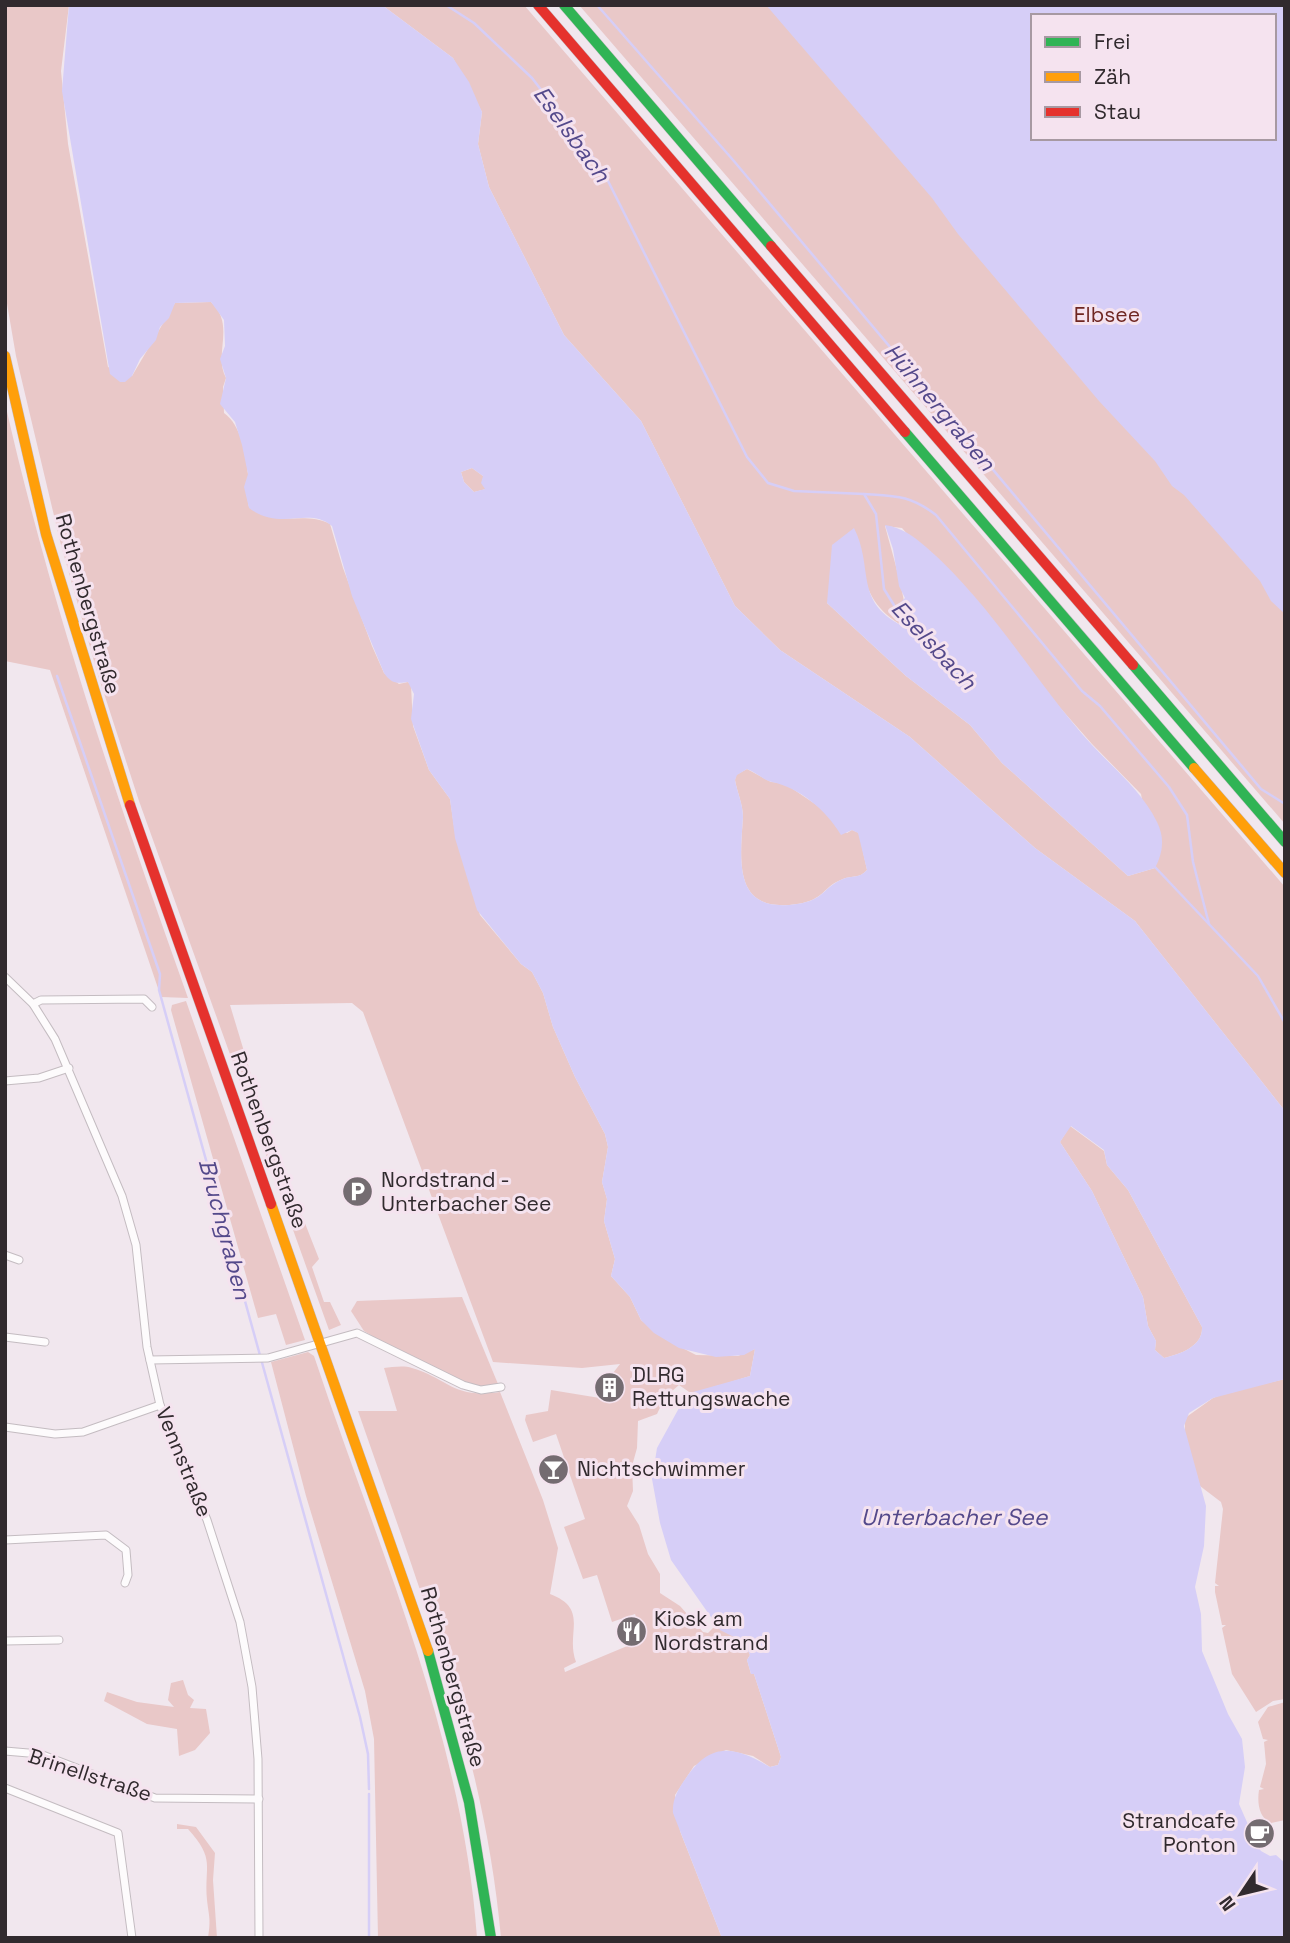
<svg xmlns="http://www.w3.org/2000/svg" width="1290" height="1943" viewBox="0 0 1290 1943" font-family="'Space Grotesk',sans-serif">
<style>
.green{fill:#e9c8c8;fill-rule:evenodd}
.water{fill:#d6cef7;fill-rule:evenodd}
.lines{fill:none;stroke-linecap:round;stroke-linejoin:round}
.stream{stroke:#d6cef7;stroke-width:2.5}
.street-casing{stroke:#c4bcc1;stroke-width:9}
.fast-casing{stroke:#c4bcc1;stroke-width:11}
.slow-casing{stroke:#c4bcc1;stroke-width:11}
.jam-casing{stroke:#c4bcc1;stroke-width:11}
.street{stroke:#fdfbfc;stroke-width:7}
.fast{stroke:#30b455;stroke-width:10}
.slow{stroke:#ff9f0a;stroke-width:10}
.jam{stroke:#e5322d;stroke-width:10}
.labels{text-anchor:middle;stroke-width:6;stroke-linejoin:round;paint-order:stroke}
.park-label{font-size:21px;fill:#6f2621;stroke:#f5e3ef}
.street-label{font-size:21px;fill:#312a2e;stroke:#f5e3ef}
.poi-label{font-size:21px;fill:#312a2e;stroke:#f5e3ef;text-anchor:start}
.water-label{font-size:23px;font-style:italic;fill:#54498b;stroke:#f5e3ef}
</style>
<rect width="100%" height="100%" fill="#f1e7ee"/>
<!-- green -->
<g class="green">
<path d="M5,5H69L61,71L68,144L108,367L132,376L175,303L211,302C236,325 213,354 226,378L223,387L224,413C241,425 246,454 248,474C249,485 246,497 249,507C277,529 303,510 330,524L343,568L372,646L384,673L399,684L408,682L411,685L413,726L429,770L450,799L454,826L480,915L521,964L532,972L543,993L553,1027L575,1077L605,1134L608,1147L602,1182L607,1199L604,1221L615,1259L611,1276L630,1297L641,1320L665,1339L696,1355L738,1356L755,1349L750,1376L692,1394L679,1385L665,1397L657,1414L638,1421L637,1448L632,1466L633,1491L627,1506L639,1525L648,1554L660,1574V1593L680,1606L703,1632L708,1633L716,1625L744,1642L750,1655L747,1660L751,1674H754L781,1757L778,1765L770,1767L753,1756L726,1750L694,1766L675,1795L680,1831L722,1938H501C485,1756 417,1582 358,1411H397L384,1368C392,1367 404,1365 412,1368C449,1379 453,1399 500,1392L543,1500L558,1548L550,1594C590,1609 565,1633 576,1662L564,1668L565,1672L644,1639L635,1614L612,1622L597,1575L583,1579L564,1527L585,1519L556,1434L533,1442L525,1420L526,1415L548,1411L551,1390L612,1400L621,1397L613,1373L620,1364L582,1368L493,1362L363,1012L352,1003L230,1005L266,1124L319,1259L312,1267L324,1302H330L341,1325L329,1330L139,801L98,675L61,545L16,356L5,292Z"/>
<path d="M382,5H524L1285,887V1111L1135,921L1035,848L910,737L780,650L735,606L641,421L564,335L489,187L478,144L482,112L453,58ZM885,526L902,528L1092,744L1141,794L1155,868L1128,876L1002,763L970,725L906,676L827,603L863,568C867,598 882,615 908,629C905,594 894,560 885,526Z"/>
<path d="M579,5H1285V824ZM1033,16H1274V138H1033Z"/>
<path d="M5,403C51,606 118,802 188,998L161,997L50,670L5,661Z"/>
<polygon points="472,468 483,476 486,489 474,492 464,482 461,472"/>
<path d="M747,769L771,782L784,783L818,806L832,818L837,828L847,833L852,830L859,833L867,870C859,879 853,875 843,879C823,886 825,900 797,904C733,914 740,862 743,817C743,804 737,792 735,780L736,775Z"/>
<polygon points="186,1001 305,1340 286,1345 276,1314 258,1318 171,1010 172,1005"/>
<path d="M1070,1126L1104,1151L1107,1165L1128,1190L1202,1327C1203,1346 1181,1354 1164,1358L1155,1350L1156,1341L1148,1326L1143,1297L1092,1191L1060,1142Z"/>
<polygon points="462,1297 498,1384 482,1388 462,1382 408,1357 364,1331 351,1311 357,1301"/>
<path d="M308,1352L314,1356C377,1546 463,1736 477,1938H378L374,1739L365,1691L306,1496L271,1362Z"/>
<polygon points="1285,1379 1285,1699 1273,1701 1256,1712 1232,1674 1222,1628 1226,1625 1222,1625 1215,1592 1215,1586 1219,1586 1215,1583 1223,1509 1221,1502 1200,1486 1185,1435 1185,1418 1213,1398 1226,1393"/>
<polygon points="183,1680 188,1695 194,1700 190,1708 206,1709 210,1733 195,1750 179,1756 177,1729 147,1724 104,1701 107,1692 137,1702 174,1707 168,1700 171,1683"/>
<path d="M1285,1702V1820L1271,1823C1259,1818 1257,1803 1259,1790L1264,1789L1260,1787L1266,1764L1264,1742L1268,1740L1263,1739L1258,1722L1268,1707Z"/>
<path d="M177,1824L196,1827L215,1853L213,1880L217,1938H208C211,1919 209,1917 207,1900C204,1865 216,1860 188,1829H177Z"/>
</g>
<!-- water -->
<g class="water">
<path d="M69,5H382L453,58L469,82L482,112L478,144L489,187L564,335L641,421L735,606L780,650L910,737L1035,848L1135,921L1285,1111V1379L1213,1398L1189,1413L1184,1426L1206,1506L1204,1546L1195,1587L1201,1614L1202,1651L1228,1714L1242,1739L1245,1767L1239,1804L1250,1829V1836L1261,1851L1270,1856L1276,1855L1285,1863V1938H722L673,1813C672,1800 678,1789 686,1778C711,1741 735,1746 770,1767L778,1765L781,1757L754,1674H751L747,1660L750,1655L744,1642L720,1630L671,1560L660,1523L652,1479L657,1448L679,1408L693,1392L750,1376L755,1349L744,1355L716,1357L679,1348L654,1333L641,1320L630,1297L611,1276L615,1259L604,1221L607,1199L602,1182L608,1147L605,1134L575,1077L553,1027L543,993L532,972L521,964L477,910L455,838L450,799L429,770L411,719L414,694L408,682C396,684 391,683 384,673L352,596L332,526C308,506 281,532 249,508L244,487L248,474L242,445L235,422L220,404L226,378L220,359L225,346L224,320L211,302L175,303L169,318L160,327L156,340L140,359L132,376L125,382H120L110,374L62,91ZM472,468L483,476L481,483L485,489L474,492L464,482L461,472ZM747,769C756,772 763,780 772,782C800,788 826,810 841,835L852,830L858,833L867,870C859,879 852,875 843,879C823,887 825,900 797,904C733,914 740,862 743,817C743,804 737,792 735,780L737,775ZM1071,1126L1104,1150L1107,1165L1128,1190L1202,1327C1203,1346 1181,1354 1164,1358L1155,1350L1156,1341L1148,1326L1143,1297L1092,1191L1060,1142Z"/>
<path d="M766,5H1285V614L1271,601L1260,581L1184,495L1172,486L1155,461L1099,401L958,234L932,198ZM1033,16H1274V138H1033Z"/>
<path d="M885,525C903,528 913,536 926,547C991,603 1035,682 1092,745C1115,770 1142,791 1157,822C1165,838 1163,853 1155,868L1128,876L1002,763L970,725L906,676L827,603L832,545L854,528C875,570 852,603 907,628L895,608L905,598L899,586L893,549Z"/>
</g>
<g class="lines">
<!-- stream -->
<g class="stream">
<polyline points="446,5 474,23 532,78 602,169 747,457 768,483 794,491 864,494 876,514 884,589 897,610"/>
<polyline points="597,5 733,160 1261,789 1285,804"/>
<path d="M864,494C896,496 910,495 936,515L1082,691L1100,706L1169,787L1187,815L1193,862L1209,924"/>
<polyline points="57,676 160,974 159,990 360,1717 368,1754 369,1789"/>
<polyline points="1155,867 1258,976 1285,1023"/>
<polyline points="369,1794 369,1938"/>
</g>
<defs>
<g id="street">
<polyline points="5,977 33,1004 55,1039 122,1196 136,1245 147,1347 160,1405 207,1520 240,1622 252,1687 258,1759 259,1938"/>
<polyline points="33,1004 41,1000 144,999 152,1007"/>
<polyline points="5,1081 39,1078 69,1068"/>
<polyline points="5,1255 19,1260"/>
<polyline points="5,1337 45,1342"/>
<polyline points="150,1360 268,1358 357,1333 463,1385 481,1390 501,1387"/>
<polyline points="5,1427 55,1434 83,1432 160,1405"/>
<polyline points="5,1540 106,1535 126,1550 128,1575 125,1583"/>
<polyline points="5,1641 59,1640"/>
<polyline points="5,1751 40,1754 155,1798 259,1799"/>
<polyline points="5,1788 118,1833 132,1938"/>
</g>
<g id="fast">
<polyline points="564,5 771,246"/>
<polyline points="905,432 1194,768"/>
<polyline points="1133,665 1285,842"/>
<polyline points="428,1651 469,1802 491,1938"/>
</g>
<g id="slow">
<polyline points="5,356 46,534 130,805"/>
<polyline points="1194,768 1285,873"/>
<polyline points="271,1204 428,1651"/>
</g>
<g id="jam">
<polyline points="538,5 905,432"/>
<polyline points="771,246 1133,665"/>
<polyline points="130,805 271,1204"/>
</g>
</defs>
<!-- street casing -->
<use href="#street" class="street-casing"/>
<!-- fast casing -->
<use href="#fast" class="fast-casing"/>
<!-- slow casing -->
<use href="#slow" class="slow-casing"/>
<!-- jam casing -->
<use href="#jam" class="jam-casing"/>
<!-- street -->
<use href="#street" class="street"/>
<!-- fast -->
<use href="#fast" class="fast"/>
<!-- slow -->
<use href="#slow" class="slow"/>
<!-- jam -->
<use href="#jam" class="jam"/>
</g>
<!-- icons -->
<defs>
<symbol id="parking-disc" viewBox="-11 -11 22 22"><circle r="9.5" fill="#746c71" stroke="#f5e3ef"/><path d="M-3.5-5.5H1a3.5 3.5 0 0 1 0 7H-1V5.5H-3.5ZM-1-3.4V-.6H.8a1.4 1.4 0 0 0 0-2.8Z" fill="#fff"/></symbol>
<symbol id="building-disc" viewBox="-11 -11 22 22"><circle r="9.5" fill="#746c71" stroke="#f5e3ef"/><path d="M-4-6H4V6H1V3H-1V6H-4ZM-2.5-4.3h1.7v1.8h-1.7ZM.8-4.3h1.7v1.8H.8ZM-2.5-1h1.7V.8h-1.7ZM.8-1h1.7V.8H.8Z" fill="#fff"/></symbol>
<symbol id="bar-disc" viewBox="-11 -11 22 22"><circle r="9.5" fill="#746c71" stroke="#f5e3ef"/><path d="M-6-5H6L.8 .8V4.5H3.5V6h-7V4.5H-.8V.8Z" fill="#fff"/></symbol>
<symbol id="restaurant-disc" viewBox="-11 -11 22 22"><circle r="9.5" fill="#746c71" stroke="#f5e3ef"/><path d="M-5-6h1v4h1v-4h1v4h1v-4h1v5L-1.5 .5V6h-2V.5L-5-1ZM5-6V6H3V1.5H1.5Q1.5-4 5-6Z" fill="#fff"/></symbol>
<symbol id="cafe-disc" viewBox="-11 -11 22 22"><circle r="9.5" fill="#746c71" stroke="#f5e3ef"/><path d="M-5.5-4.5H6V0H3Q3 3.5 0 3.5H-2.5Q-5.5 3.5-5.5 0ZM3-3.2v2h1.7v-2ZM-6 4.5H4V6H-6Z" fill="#fff"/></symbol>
</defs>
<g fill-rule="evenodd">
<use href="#parking-disc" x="340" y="1174" width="35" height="35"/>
<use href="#building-disc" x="592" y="1370" width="35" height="35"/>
<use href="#bar-disc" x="536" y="1452" width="35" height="35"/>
<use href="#restaurant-disc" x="614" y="1614" width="35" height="35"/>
<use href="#cafe-disc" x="1242" y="1816" width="35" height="35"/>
</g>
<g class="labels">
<!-- park labels -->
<g class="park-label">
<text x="1107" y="322">Elbsee</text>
</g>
<!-- street labels -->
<g class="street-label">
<text transform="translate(88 604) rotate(74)" y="7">Rothenbergstraße</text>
<text transform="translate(269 1140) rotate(70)" y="7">Rothenbergstraße</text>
<text transform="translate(184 1462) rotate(68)" y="7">Vennstraße</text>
<text transform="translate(453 1677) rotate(74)" y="7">Rothenbergstraße</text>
<text transform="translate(90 1775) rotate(18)" y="7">Brinellstraße</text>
</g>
<!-- poi labels -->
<g class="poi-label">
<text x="381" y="1187">Nordstrand -<tspan x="381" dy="24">Unterbacher See</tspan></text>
<text x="632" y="1382">DLRG<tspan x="632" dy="24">Rettungswache</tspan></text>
<text x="577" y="1476">Nichtschwimmer</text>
<text x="654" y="1626">Kiosk am<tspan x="654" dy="24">Nordstrand</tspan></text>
<text x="1236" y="1828" text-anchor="end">Strandcafe<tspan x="1236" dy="24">Ponton</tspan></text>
</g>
<!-- water labels -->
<g class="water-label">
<text transform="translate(572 134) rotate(54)" y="8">Eselsbach</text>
<text transform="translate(940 407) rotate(50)" y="8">Hühnergraben</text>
<text transform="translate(934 645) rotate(47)" y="8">Eselsbach</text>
<text transform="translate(225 1229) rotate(75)" y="8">Bruchgraben</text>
<text x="954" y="1525">Unterbacher See</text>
</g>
</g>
<!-- border -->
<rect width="1290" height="1943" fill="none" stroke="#312a2e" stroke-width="14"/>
<!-- legend -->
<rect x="1031" y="14" width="245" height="126" fill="#f5e3ef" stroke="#a799a2" stroke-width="2"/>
<rect x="1045" y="37" width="35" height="10" fill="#30b455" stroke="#a799a2" stroke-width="2"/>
<text x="1094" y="49" font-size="21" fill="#312a2e">Frei</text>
<rect x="1045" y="72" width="35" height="10" fill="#ff9f0a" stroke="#a799a2" stroke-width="2"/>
<text x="1094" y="84" font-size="21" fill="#312a2e">Zäh</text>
<rect x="1045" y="107" width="35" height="10" fill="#e5322d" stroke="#a799a2" stroke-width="2"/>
<text x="1094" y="119" font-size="21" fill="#312a2e">Stau</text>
<!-- north arrow -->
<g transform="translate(1241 1894) rotate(235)" stroke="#f5e3ef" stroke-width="5" paint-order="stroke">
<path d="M0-5L12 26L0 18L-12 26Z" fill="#312a2e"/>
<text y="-10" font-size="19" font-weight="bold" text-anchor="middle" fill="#312a2e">N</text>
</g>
</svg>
